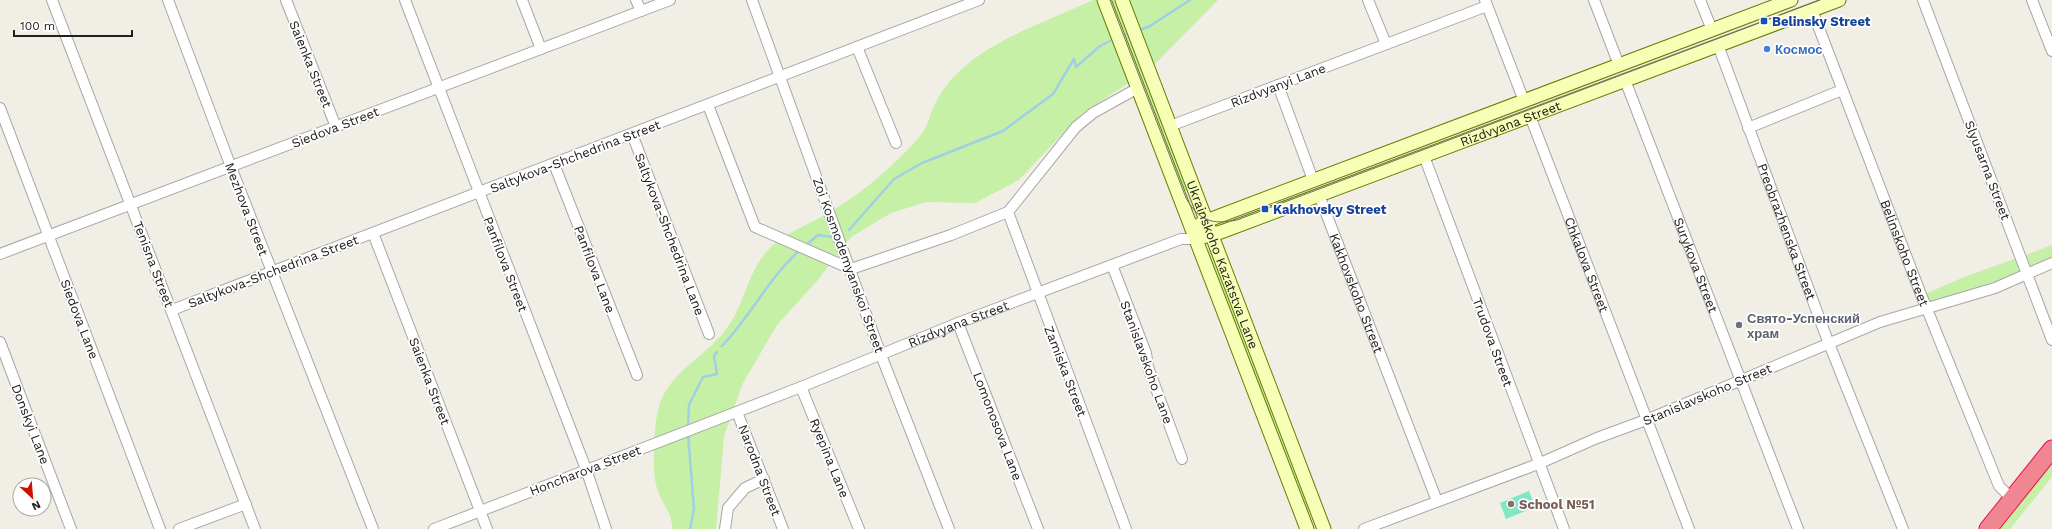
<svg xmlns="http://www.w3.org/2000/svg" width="2052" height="529" viewBox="0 0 2052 529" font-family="'Work Sans',sans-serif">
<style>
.grass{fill:#c5f0a6}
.pitch{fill:#7ce8c6}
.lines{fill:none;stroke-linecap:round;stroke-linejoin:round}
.stream{stroke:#a1cfe3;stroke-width:2.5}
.street-casing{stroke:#a7a7a7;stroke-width:12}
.secondary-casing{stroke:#677d00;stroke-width:15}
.highway-casing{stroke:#ed154f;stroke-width:19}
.street{stroke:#fff;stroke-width:10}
.secondary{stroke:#f6ffb5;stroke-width:13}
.highway{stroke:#f08692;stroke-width:17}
.tram{stroke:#6e6e6e;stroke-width:1}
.transit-dot{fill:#1a4fb4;stroke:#fff;stroke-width:1.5}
.shop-dot{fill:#3f7fe0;stroke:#fff;stroke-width:1.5}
.worship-dot{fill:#6b7280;stroke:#fff;stroke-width:1.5}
.education-dot{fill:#8d6e63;stroke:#fff;stroke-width:1.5}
.labels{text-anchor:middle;stroke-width:3.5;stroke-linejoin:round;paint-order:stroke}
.transit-label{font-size:13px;font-weight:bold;fill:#164399;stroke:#fff;text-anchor:start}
.shop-label{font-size:13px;font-weight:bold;fill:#366cbe;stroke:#fff;text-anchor:start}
.street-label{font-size:13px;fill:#202020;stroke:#fff}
.worship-label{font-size:13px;font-weight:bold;fill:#5b616d;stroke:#fff;text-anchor:start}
.education-label{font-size:13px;font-weight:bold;fill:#785e54;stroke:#fff;text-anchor:start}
</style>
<rect width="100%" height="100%" fill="#f1eee5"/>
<!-- grass -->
<g class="grass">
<path d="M1093,0H1101L1132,81L1081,114L1019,180L975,203L926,202L891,213L851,237L817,281L777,325L743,383L724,436L716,529H672C673,513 661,503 657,488C651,471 654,420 660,403C672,371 703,358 724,332C745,307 746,272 770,248C784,234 803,227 821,217C849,202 875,182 898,159C906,151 917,141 923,132C928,125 930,115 933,108C944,86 952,77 970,62C1006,34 1053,19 1093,0Z"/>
<polygon points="1107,0 1119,0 1191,189 1181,193"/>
<polygon points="1124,0 1218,0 1150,69"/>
<polygon points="2052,245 2052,262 2030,270 2024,256"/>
<polygon points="1213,247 1314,510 1304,514 1202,251"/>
<polygon points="2017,258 2023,272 1930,306 1925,294 1964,277"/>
<polygon points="2052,461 2052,477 2010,529 1998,529"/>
</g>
<!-- pitch -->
<polygon class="pitch" points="1529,491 1535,507 1506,519 1500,503"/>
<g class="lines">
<!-- stream -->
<g class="stream">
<polyline points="1140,30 1150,26 1190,0"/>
<polyline points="1125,35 1127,34"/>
<polyline points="849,230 894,179 922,163 1003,131 1053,94 1074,59 1076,67 1100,46 1112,40"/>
<polyline points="805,246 818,235 832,237"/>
<path d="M722,346C751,316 769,277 801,249"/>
<polyline points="688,427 689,405 703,377 717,374 714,356 717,352"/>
<polyline points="688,434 694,509 690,529"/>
</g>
<defs>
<g id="street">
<polyline points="52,0 255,529"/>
<polyline points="168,0 231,167 373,529"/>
<polyline points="286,0 336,127"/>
<polyline points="405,0 586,469 606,529"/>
<polyline points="522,0 541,49"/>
<polyline points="636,0 641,11"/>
<polyline points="752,0 881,355 949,529"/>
<polyline points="1368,0 1386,44"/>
<polyline points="1485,0 1524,101"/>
<polyline points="1594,0 1619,65"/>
<polyline points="1700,0 1712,30"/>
<polyline points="1923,0 2052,340"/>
<polyline points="2032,0 2052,51"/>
<path id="s1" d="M1812,10L1920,292L1999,486L2012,499"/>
<path id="s2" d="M1718,45L1826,336L1903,529"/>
<polyline points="857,47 896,143"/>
<path id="s3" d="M1625,80L1798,529"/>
<polyline points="1278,85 1313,180"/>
<polyline points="708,105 755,227 851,269"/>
<polyline points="0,108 160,529"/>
<path id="s4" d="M1530,116L1689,529"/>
<polyline points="1170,126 1487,6"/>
<polyline points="1748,128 1842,90"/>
<polyline points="632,134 709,334"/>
<polyline points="1424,156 1564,529"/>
<polyline points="554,164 637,375"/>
<path id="s5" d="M1319,195L1437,501"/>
<polyline points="1008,212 1126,529"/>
<polyline points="373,233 487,529"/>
<polyline points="0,254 670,0"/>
<polyline points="1112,265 1146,353 1148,367 1182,459"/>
<polyline points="851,269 951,235 1008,212 1076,127 1093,113 1138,88"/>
<polyline points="172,310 979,0"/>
<polyline points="958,323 1038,529"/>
<polyline points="0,342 71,529"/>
<polyline points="801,387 859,529"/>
<polyline points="737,412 783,529"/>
<polyline points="179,529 246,504"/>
<path id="s6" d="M434,529L801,387L958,323L1181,239H1195"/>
<polyline points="725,529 728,508 745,488 764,479"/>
<polyline points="1364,529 1538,464 1597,438 1646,420 1880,322 1995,288 2052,263"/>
</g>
<g id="secondary">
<polyline points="1104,0 1307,529"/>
<path id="s7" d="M1122,0L1324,529"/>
<polyline points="1192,229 1206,221 1791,0"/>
<path id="s8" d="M1195,239L1221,232L1839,0"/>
</g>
<polyline id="highway" points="1988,529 2052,449"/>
</defs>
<!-- street casing -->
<use href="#street" class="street-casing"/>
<!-- secondary casing -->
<use href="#secondary" class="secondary-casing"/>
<!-- highway casing -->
<use href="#highway" class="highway-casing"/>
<!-- street -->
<use href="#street" class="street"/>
<!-- secondary -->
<use href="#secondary" class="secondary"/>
<!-- highway -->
<use href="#highway" class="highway"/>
<!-- tram -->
<path class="tram" d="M1110,0L1186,198C1199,221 1212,225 1237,220L1820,0"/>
</g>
<!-- markers -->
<g class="transit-dot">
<rect x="1760" y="17" width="8" height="8" rx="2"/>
<rect x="1261" y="205" width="8" height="8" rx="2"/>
</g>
<circle class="shop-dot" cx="1767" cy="49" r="4"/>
<circle class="worship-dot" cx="1739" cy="325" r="4"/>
<circle class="education-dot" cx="1511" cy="504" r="4"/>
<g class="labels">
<!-- transit labels -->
<g class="transit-label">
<text x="1772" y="26">Belinsky Street</text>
<text x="1273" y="214">Kakhovsky Street</text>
</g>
<!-- shop labels -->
<g class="shop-label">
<text x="1775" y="54">Космос</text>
</g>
<!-- street labels -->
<g class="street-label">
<text transform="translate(311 64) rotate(68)" y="5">Saienka Street</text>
<text transform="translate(1278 85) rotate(-21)" y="5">Rizdvyanyi Lane</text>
<text dy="5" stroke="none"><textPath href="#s8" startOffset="336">Rizdvyana Street</textPath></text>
<text transform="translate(335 127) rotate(-21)" y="5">Siedova Street</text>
<text transform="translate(575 156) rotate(-21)" y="5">Saltykova-Shchedrina Street</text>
<text transform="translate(1988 170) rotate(69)" y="5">Slyusarna Street</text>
<text transform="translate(247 209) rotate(69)" y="5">Mezhova Street</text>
<text dy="5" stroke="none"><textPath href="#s2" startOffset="199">Preobrazhenska Street</textPath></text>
<text transform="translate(670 234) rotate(69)" y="5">Saltykova-Shchedrina Lane</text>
<text dy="5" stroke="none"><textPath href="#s1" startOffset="260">Belinskoho Street</textPath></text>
<text transform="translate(154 264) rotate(69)" y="5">Tenisna Street</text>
<text transform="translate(506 264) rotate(69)" y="5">Panfilova Street</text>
<text dy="5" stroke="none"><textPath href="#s4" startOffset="159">Chkalova Street</textPath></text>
<text dy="5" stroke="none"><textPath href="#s3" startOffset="198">Surykova Street</textPath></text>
<text transform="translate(849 265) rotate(70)" y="5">Zoi Kosmodemyanskoi Street</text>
<text dy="5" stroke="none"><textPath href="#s7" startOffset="283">Ukrainskoho Kazatstva Lane</textPath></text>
<text transform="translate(595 269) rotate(69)" y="5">Panfilova Lane</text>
<text transform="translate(273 271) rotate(-21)" y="5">Saltykova-Shchedrina Street</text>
<text dy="5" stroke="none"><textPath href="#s5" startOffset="105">Kakhovskoho Street</textPath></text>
<text transform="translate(80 319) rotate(69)" y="5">Siedova Lane</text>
<text dy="5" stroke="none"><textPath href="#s6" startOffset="563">Rizdvyana Street</textPath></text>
<text transform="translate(1493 342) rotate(70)" y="5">Trudova Street</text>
<text transform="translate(1147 362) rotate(70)" y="5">Stanislavskoho Lane</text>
<text transform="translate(1066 371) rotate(69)" y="5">Zamiska Street</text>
<text transform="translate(430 381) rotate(69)" y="5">Saienka Street</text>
<text transform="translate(1707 394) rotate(-23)" y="5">Stanislavskoho Street</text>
<text transform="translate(31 424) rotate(69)" y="5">Donskyi Lane</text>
<text transform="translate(998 426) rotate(69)" y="5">Lomonosova Lane</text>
<text transform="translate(830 458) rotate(68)" y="5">Ryepina Lane</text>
<text transform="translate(585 470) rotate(-21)" y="5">Honcharova Street</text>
<text transform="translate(760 470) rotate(69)" y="5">Narodna Street</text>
</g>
<!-- worship labels -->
<g class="worship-label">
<text x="1747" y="323">Свято-Успенский<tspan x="1747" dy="15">храм</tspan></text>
</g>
<!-- education labels -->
<g class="education-label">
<text x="1519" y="509">School №51</text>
</g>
</g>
<!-- north arrow -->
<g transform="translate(32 497) rotate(154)"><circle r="19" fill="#ffffff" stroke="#a6a6a6"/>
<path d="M0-3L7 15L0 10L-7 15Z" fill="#cf0f00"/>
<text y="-6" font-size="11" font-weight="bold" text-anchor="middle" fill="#202020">N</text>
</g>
<!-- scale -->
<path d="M14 30v6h118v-6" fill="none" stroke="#202020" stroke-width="2"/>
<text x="20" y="30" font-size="12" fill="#202020" stroke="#ffffff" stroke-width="3" paint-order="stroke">100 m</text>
</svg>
